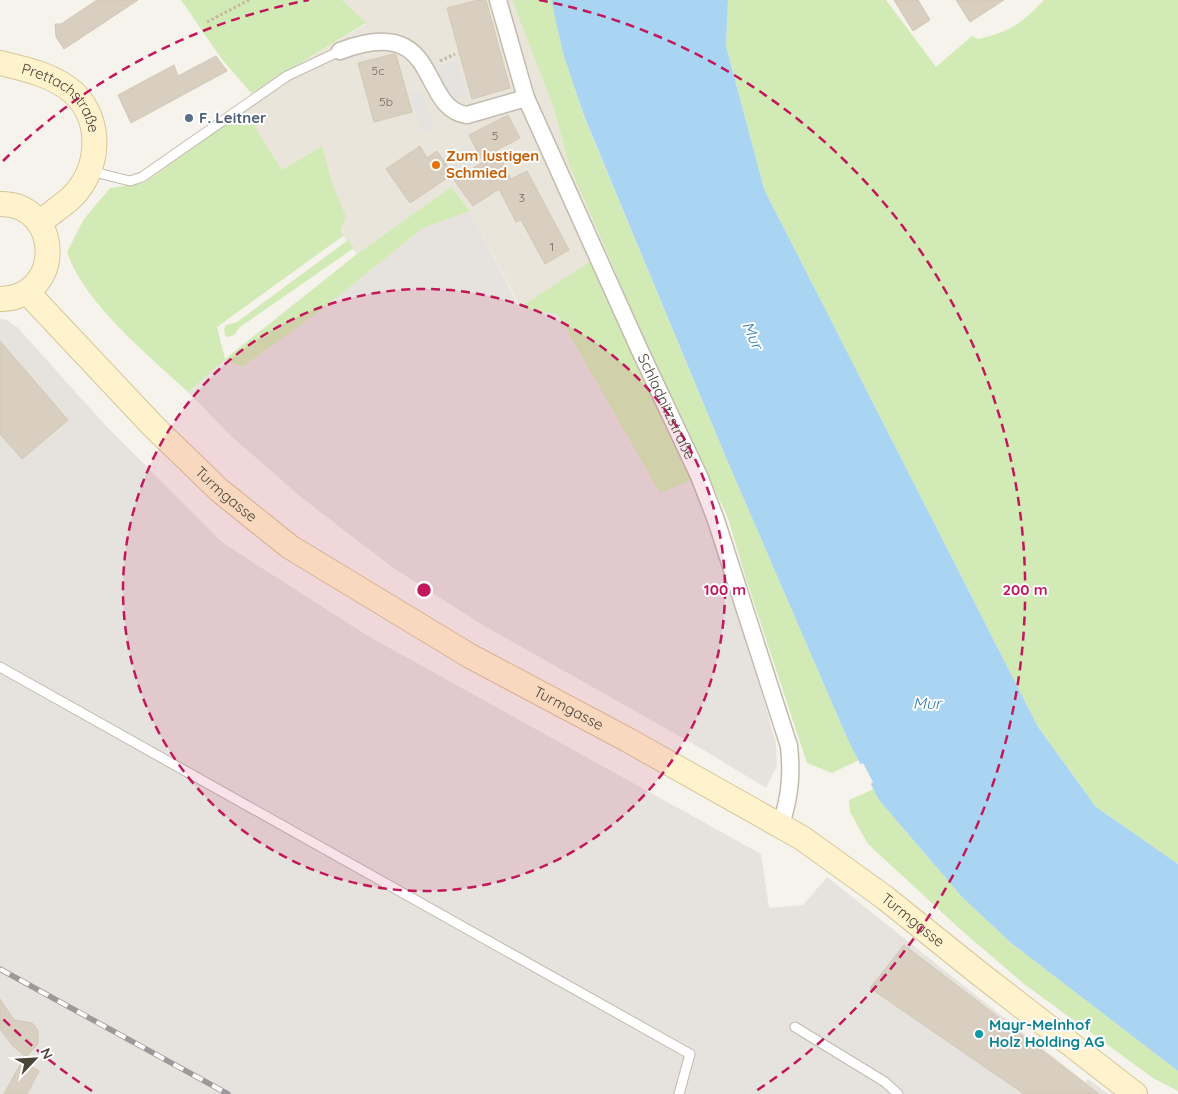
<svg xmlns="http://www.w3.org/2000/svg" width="1178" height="1094" viewBox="0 0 1178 1094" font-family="Quicksand,sans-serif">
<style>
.residential{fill:#eae5da}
.industrial{fill:#e6e2dd}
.green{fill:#d2eab5}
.parking{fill:#e5e3e0}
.water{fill:#a9d4f2}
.pier{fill:#f6f3ec}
.building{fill:#d8cfc1;stroke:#d3c7b4}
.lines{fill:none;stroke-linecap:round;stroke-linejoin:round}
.lane-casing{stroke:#c2bbae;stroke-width:11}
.street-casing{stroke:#c2bbae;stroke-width:19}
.secondary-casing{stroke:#d6c79b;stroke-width:26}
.path{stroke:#c4b79f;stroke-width:3;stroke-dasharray:2.5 2.5;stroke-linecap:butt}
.lane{stroke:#fff;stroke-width:9}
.street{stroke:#fff;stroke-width:16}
.secondary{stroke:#fff3cd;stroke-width:24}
.rail-casing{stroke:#9a9a9a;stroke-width:5.5}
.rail{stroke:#fff;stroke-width:4;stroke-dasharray:11;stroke-linecap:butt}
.ring{fill:none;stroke:#c2185b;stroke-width:2.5;stroke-dasharray:9 6}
.service-dot{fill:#5c6f8a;stroke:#fff;stroke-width:2}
.food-dot{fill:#e8710a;stroke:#fff;stroke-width:2}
.culture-dot{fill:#0f9aa8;stroke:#fff;stroke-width:2}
.labels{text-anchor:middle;stroke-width:4;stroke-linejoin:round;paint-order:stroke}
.number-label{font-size:12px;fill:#6e675b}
.street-label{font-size:15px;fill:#4b4439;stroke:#fff}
.service-label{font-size:15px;font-weight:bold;fill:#4e5e75;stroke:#fff;text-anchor:start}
.food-label{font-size:15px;font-weight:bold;fill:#c56008;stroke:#fff;text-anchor:start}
.culture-label{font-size:15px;font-weight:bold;fill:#0d838f;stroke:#fff;text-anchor:start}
.water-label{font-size:16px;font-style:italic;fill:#2e7ab2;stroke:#fff}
.centre{fill:#c2185b;stroke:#fff;stroke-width:2.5}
.ring-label{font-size:15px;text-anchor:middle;font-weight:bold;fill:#c2185b;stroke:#fff;stroke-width:4;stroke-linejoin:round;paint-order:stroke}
</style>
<rect width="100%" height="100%" fill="#f6f3ec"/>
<!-- residential -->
<polygon class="residential" points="342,0 512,0 554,109 569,165 606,252 520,307 470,211 451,187 357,254 343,236 341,230 346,216 334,188 322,146 282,170 244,110 251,93 366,24"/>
<!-- industrial -->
<g class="industrial">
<polygon points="470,211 519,307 558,315 660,492 692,480 707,518 763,697 776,744 777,766 766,788 702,749 481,624 392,567 302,498 230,435 188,392 225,360 243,367 316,314 423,228"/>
<polygon points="0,319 7,320 17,327 106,426 223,543 368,636 761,854 769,908 803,905 827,877 1085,1082 1088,1079 1108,1094 0,1094"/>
</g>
<!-- green -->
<g class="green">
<polygon points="181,0 342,0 366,23 251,93 221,58"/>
<polygon points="512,0 551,0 563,53 584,117 727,460 848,740 859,760 832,773 807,763 746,579 728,518 658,371 569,165 554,109"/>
<path d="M728,0H886L936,67L972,36L978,39C1010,32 1022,23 1044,0H1178V864L1096,807L1038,727L764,189L726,46Z"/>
<path d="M244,110L282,170L322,146L334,188L346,216L341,230L343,236L217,327L225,359L357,254L451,187L470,211L423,228L316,314L243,367L225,360L188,392C148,355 84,303 67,252L84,219L110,188L144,183Z"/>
<polygon points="348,240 354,248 240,327 234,335 229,337 225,336 224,329 226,325 237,322"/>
<polygon points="591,261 634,357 692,480 660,493 558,315 520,307"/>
<polygon points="874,789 879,800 962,897 1011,943 1178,1071 1178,1091 1153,1078 1024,984 961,930 868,844 850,812 849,800"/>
</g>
<!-- parking -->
<g class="parking">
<polygon points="456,60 468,95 451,101 438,67"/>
<polygon points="420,90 435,128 423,133 408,94"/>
<polygon points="469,144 479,161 459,172 449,155"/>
</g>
<!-- water -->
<polygon class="water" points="551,0 728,0 726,46 764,189 1038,727 1096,807 1178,864 1178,1071 1011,943 962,897 879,800 848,740 727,460 584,116 563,53"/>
<!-- pier -->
<polygon class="pier" points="863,763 873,782 869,785 859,765"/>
<!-- building -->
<g class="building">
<polygon points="97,0 138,0 64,49 56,37 55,24 61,24"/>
<polygon points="478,0 486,0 510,88 472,99 447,8"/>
<polygon points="894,0 918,0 930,20 913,31"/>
<polygon points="956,0 1004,0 970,22"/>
<polygon points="394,54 396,55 412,112 374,122 358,63"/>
<polygon points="216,56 227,71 131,123 118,95 174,65 178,76"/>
<polygon points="508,115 520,138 497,150 511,179 527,171 569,250 545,264 521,220 516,222 499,189 473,206 454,180 483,162 469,135"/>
<polygon points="420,146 427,158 437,151 453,174 410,203 386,169"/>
<polygon points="0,341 68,420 22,459 0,434"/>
<polygon points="904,945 1099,1094 1024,1094 870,988"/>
<polygon points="0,999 14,1020 32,1023 38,1030 38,1044 26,1057 13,1046 0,1029"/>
<polygon points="22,1061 39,1071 27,1094 4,1094"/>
</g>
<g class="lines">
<defs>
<g id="lane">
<polyline points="90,171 130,181 142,177 287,76 340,51"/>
<polyline points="0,667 690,1054 679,1094"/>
<polyline points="795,1027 885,1082 898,1094"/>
</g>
<g id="street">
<path id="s1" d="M498,0L526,98L641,353L699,476L716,520L789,746C792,774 790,797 781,824"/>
<path d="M340,51C443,12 417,108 467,115L526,98"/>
</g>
<g id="secondary">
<path id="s2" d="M0,63C25,69 54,75 74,93C103,121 100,169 72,197C62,206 50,214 39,223"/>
<path d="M0,204C62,203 65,298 0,299"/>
<path id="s3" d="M27,292L153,426L219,490L290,547L470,656L628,740L802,838L884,897L980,974L1135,1094"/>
</g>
</defs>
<!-- lane casing -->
<use href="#lane" class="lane-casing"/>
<!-- street casing -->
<use href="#street" class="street-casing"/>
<!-- secondary casing -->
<use href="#secondary" class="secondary-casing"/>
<!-- path -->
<g class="path">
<polyline points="207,22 249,0"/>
<polyline points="440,61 455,54"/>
</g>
<!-- lane -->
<use href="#lane" class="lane"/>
<!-- street -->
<use href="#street" class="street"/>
<!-- secondary -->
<use href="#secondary" class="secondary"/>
<defs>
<polyline id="rail" points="0,969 228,1094"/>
</defs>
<!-- rail casing -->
<use href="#rail" class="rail-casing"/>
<!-- rail -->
<use href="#rail" class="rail"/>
</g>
<!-- distance rings -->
<circle cx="424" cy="590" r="301" fill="#c2185b" fill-opacity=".12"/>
<g class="ring">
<circle cx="424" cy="590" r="301"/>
<path d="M92 1091A601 601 0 0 1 3 1019M3 161A601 601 0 0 1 309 0M539 0A601 601 0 0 1 756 1091"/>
</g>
<!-- markers -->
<circle class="service-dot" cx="189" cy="118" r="5"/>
<circle class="food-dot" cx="436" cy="165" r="5"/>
<circle class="culture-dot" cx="979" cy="1034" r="5"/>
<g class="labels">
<!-- number labels -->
<g class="number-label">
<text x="378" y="75">5c</text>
<text x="386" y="106">5b</text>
<text x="495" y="140">5</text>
<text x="522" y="202">3</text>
<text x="552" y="251">1</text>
</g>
<!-- street labels -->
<g class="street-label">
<text dy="5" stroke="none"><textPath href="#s2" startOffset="74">Prettachstraße</textPath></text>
<text dy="5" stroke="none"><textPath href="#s1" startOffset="441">Schladnitzstraße</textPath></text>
<text dy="5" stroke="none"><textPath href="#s3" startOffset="284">Turmgasse</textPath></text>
<text dy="5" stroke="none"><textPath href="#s3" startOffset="689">Turmgasse</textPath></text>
<text dy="5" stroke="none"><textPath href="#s3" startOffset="1094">Turmgasse</textPath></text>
</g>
<!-- service labels -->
<g class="service-label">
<text x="199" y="123">F. Leitner</text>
</g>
<!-- food labels -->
<g class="food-label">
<text x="446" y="161">Zum lustigen<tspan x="446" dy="17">Schmied</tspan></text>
</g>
<!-- culture labels -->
<g class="culture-label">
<text x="989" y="1030">Mayr-Melnhof<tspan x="989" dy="17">Holz Holding AG</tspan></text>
</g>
<!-- water labels -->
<g class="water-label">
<text transform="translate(753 335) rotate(66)" y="6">Mur</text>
<text x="927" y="709">Mur</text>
</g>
</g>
<circle cx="424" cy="590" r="8" class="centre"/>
<g class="ring-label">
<text x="725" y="595">100 m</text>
<text x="1025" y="595">200 m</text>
</g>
<!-- north arrow -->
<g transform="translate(35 1059) rotate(65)" stroke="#ffffff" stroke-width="4" paint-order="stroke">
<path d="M0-4L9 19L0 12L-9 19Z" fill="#4b4439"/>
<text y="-8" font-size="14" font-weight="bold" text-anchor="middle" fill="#4b4439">N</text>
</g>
</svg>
